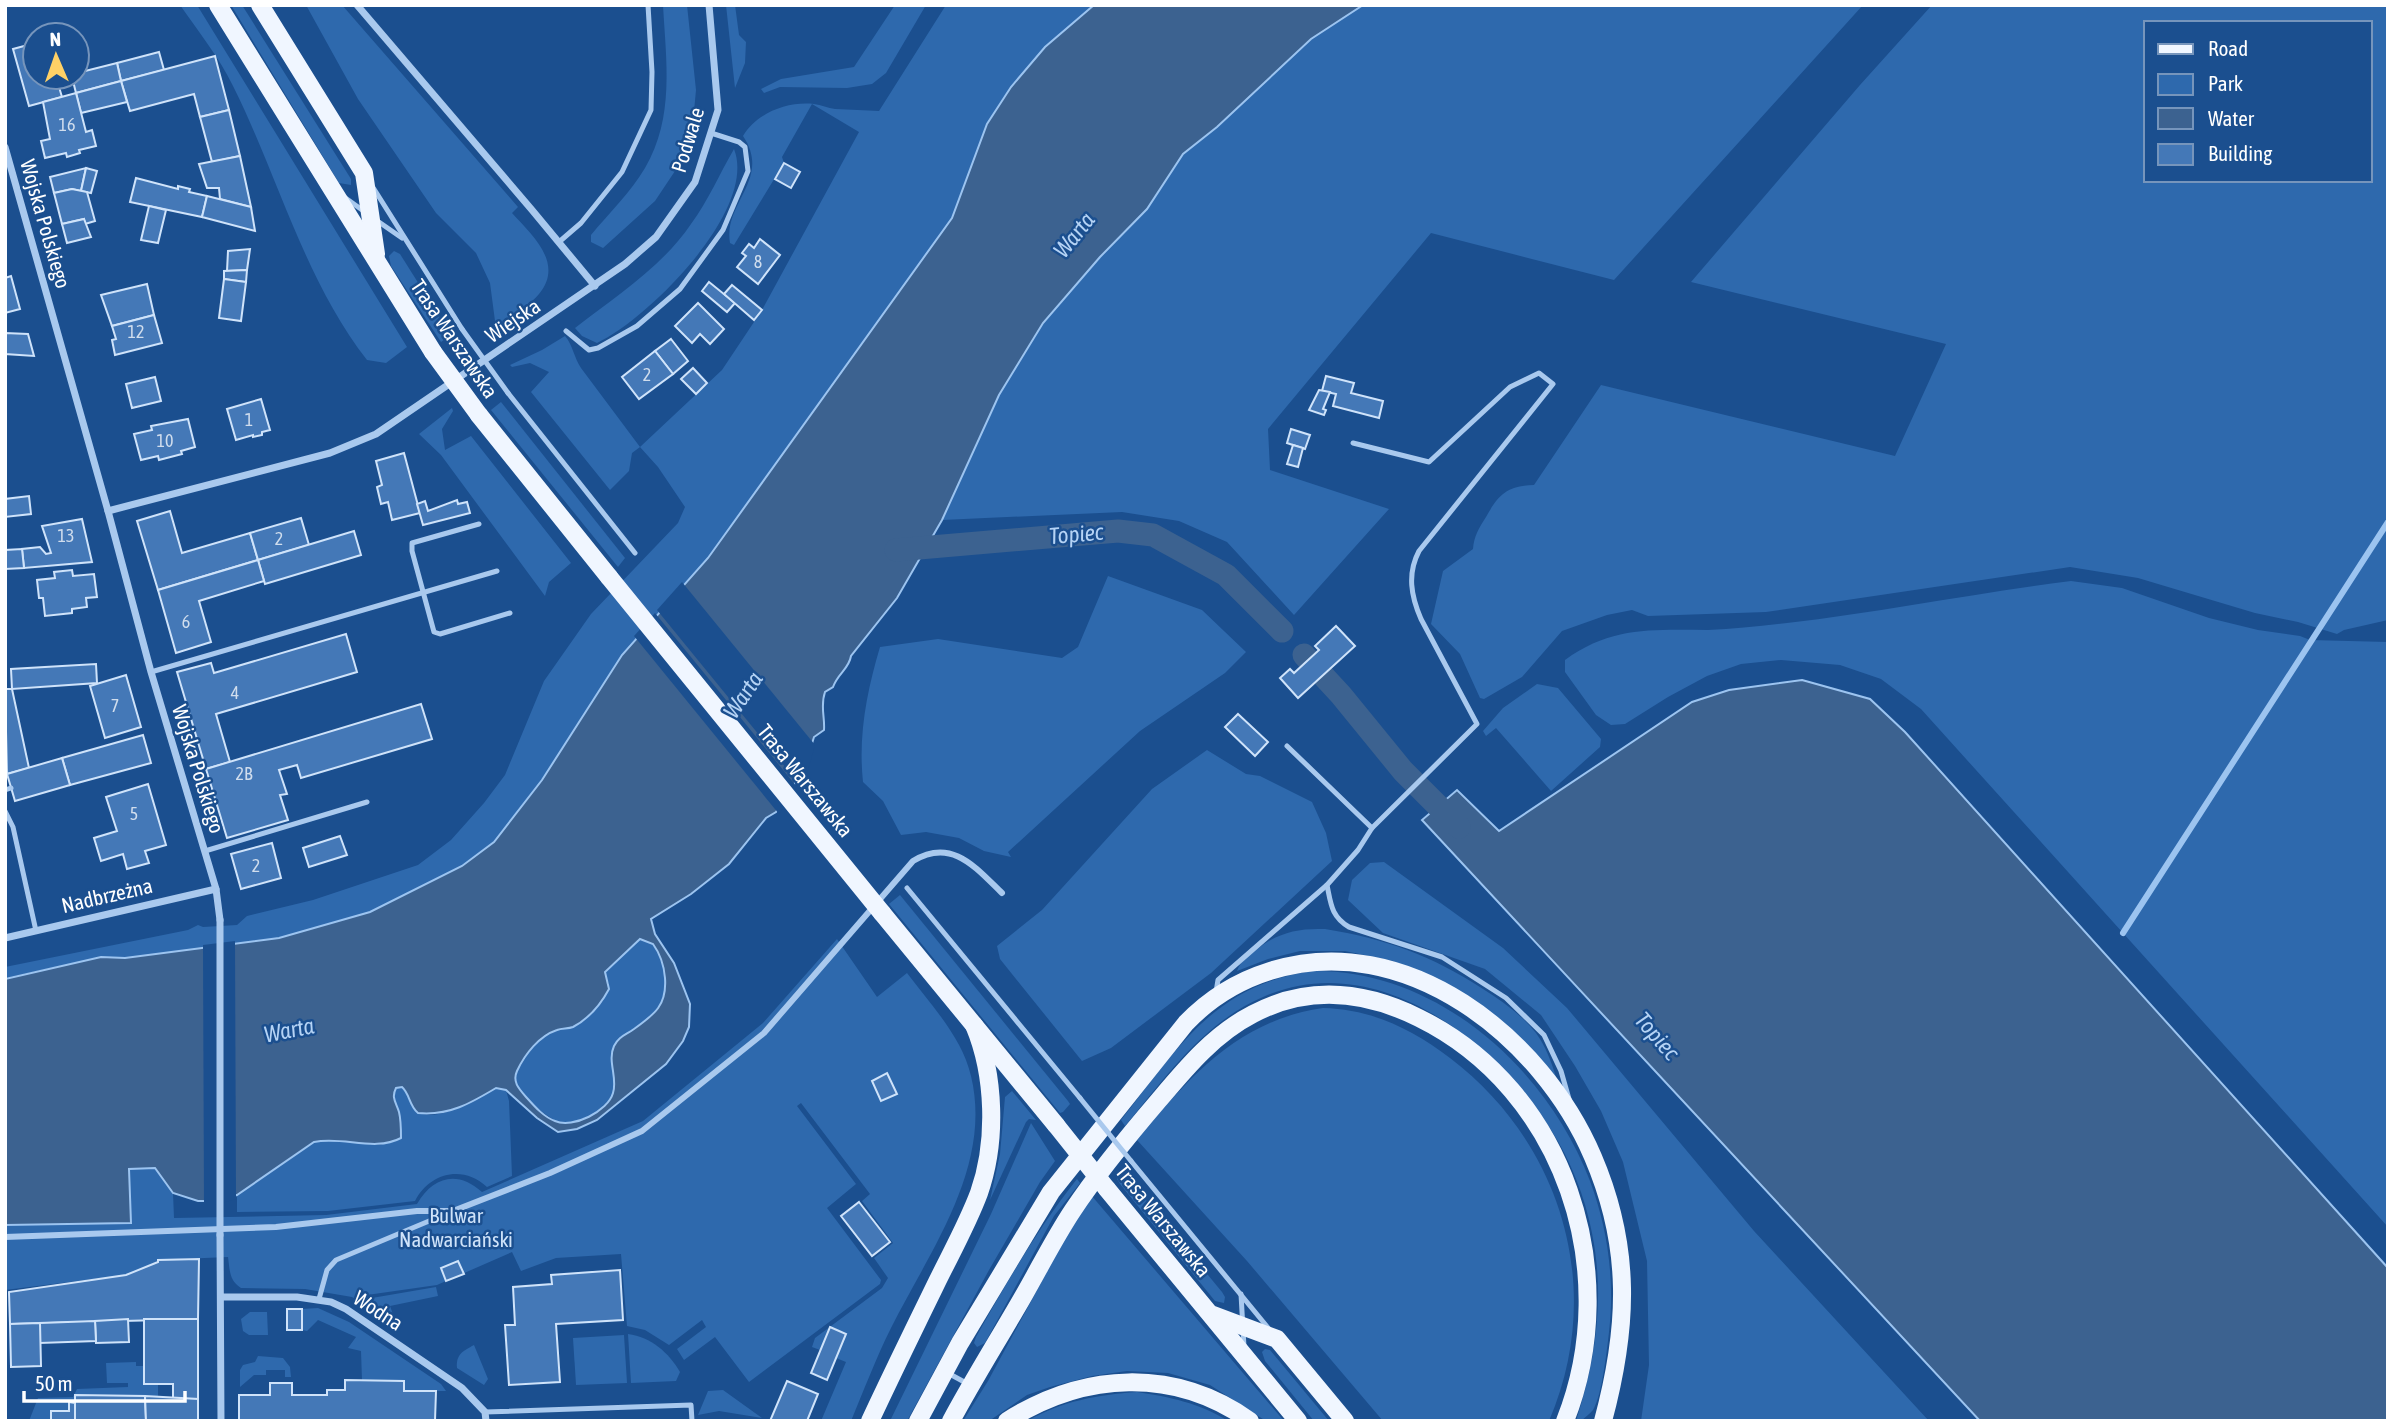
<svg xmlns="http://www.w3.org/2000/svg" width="2393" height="1426" viewBox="0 0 2393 1426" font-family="'Asap Condensed',sans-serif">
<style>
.green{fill:#2e69ad;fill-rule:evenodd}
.water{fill:#3c6290;stroke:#9cc4f0;stroke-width:2;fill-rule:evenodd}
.pier{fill:#1b4f8f}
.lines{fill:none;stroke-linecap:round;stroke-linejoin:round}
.stream{stroke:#9cc4f0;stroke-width:6}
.canal{stroke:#3c6290;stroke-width:23}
.building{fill:#4478b7;stroke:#cfe3fa;stroke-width:2}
.service{stroke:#a9c9ee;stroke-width:5}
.pedestrian{stroke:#a9c9ee;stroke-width:6}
.minor{stroke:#a9c9ee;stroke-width:7}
.primary{stroke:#f0f6ff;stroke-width:18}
.service-bridge{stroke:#a9c9ee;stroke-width:5}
.minor-bridge{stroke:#a9c9ee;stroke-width:7}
.primary-bridge{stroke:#f0f6ff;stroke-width:18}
.labels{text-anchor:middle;stroke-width:5;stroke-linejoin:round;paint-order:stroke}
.number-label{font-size:18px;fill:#d0dded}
.street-label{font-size:21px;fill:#fff;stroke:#1b4f8f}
.park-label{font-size:21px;fill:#cfe3fa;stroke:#1b4f8f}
.water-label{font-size:23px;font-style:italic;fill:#b5d3f5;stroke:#1b4f8f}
</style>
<rect width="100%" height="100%" fill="#1b4f8f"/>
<!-- green -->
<g class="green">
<path d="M180,5H197L407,347L386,363L367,360C304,279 278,176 233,86C219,57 198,31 180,5Z"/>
<polygon points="231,5 242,5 351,179 351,185 339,183"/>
<path d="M306,5H342L518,207L512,213C531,234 565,263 539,294C527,308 506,319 491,332L495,321L490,283L476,253L436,213L358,99Z"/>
<path d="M663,5H687L696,90L693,122L677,168L655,201L603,248L591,242V235C609,213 631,192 645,168C675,117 666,61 663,5Z"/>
<polygon points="726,5 735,5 739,35 746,42 745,63 735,88"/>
<polygon points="895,5 926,5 886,73 872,84 847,88 780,87 764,93 761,89 781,79 854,67"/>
<path d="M946,5H1094L1045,47L1011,87L987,124L952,218L708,558L622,655L542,780L494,842L462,866L370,912L279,938L125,958L101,957L5,978V967L188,930L198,925L203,927L237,925L247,916L313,900L418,865L451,840L484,803L505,775L544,681L591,614L678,523L685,507L658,467L640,447L632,453L629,471L610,490L531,392L549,372L530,363L512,367L510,365L542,350L565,336C573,345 574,358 581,368L640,447L722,370L762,310L859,132L812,104L782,157L784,163L734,245L730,243C723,203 772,179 743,136C756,113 788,101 814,104C821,105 828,108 835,109C850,110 865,110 879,111Z"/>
<polygon points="1363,5 1863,5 1614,280 1431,233 1268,429 1270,470 1389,509 1294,615 1227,542 1179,521 1122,512 942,520 999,395 1043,323 1100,257 1147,209 1183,154 1217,127 1311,39"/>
<path d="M1932,5H2388V620L2344,630L2337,634L2298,622L2255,613L2138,578L2070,567L1766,612L1648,616L1632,610L1607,615L1562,631L1522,677L1484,699L1480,698L1460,654L1431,624L1443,571L1473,549C1474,536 1479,528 1486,517C1499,494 1507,486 1534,485L1601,385L1895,456L1946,344L1691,282L1860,85ZM2146,23H2370V180H2146Z"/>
<path d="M734,149C758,210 648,319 597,343L582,336L575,328C615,297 662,267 691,224C708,201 720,173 734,149Z"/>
<polygon points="394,251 400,254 451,335 441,342 391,266 389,256"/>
<polygon points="501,402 625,558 618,567 491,410"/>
<polygon points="452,408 453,411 442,429 445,450 471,436 571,563 549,582 545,596 441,455 419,434"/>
<path d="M1108,576L1202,610L1246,652L1225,673L1140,731L1008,852L1011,857L984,851L959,838L926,832L901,835L883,801L863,782C858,735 867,691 880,647L938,639L1062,658L1078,647Z"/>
<path d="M2071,581L2122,588L2209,618L2258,630L2300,636L2310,640L2388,642V1227L1921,709L1881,679L1840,665L1781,660L1741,664L1707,676L1668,697L1625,724L1611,725L1596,715L1565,672V660C1612,626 1653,630 1708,630C1734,629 1761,626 1787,623C1882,612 1976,593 2071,581Z"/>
<polygon points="1537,684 1558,688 1601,739 1600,747 1551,791 1496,728 1486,736 1483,731 1503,708"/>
<polygon points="1207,750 1246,774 1260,776 1312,802 1326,833 1332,861 1211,973 1111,1048 1082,1061 1000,959 997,946 1042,910 1152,789"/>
<polygon points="1384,862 1503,948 1567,1008 1754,1231 1929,1421 1641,1421 1649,1365 1647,1261 1623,1162 1601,1111 1575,1066 1541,1015 1485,969 1383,933 1348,900 1352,880 1370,863"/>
<polygon points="900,895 1068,1101 1070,1104 1063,1112 1060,1113 889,904"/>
<path d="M1325,929C1386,939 1431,955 1483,989C1502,1001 1522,1015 1536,1033C1546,1047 1551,1061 1556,1077L1437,980L1393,961L1345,951H1300L1268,959L1237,971C1240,962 1248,956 1256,950C1277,933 1297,928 1325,929Z"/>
<path d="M640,939L652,944C684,986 660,1016 620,1037L612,1067L615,1086L612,1097L594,1114L574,1122H557L539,1110L516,1086L514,1079L516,1073L535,1043L557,1030L571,1028L603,1001L609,984L605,972Z"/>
<path d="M837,939L877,997L907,973C931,1005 962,1037 971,1076C993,1167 929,1252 891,1328C876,1358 864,1390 851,1421H821L846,1362L836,1358L846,1334L830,1327L820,1350L812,1347L815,1338L882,1288L888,1278L874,1258L893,1243L862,1201L870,1194L801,1103L797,1106L856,1184L827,1208L881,1280L880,1284L749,1382L715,1337L684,1360L677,1349L706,1327L702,1320L669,1345L645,1330L627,1326L621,1254L556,1258L521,1271L512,1252L437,1285L360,1296L366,1299L436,1287L438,1296L390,1306L395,1320L394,1325L352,1297L305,1289L241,1288C229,1280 230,1271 228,1257L158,1260V1262L126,1275L5,1290V1225L131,1223L129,1169L155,1168L173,1193L174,1218L326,1215L417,1204C433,1176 458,1170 482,1192L643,1121L763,1023Z"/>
<path d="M1312,971C1437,969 1547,1068 1590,1181C1608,1229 1615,1282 1609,1332C1607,1350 1602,1396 1593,1410C1590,1414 1585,1417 1581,1421H1576C1596,1359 1605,1298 1592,1233C1585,1197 1571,1161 1551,1130C1494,1040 1375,947 1263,997C1203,1023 1166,1077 1125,1126L1121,1120C1177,1049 1214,985 1312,971Z"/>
<path d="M1323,1008C1371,1009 1412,1029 1450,1058C1562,1143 1606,1289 1549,1421H1383L1247,1261L1137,1140C1189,1077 1239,1020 1323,1008Z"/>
<path d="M402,1087C409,1093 408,1105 416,1111C435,1125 479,1098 496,1088L506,1090L509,1101L512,1176L487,1187C463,1164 429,1173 415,1201L328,1211L237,1212V1195L314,1142L328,1139L381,1145L401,1126L393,1093L396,1088Z"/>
<polygon points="1012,1091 1036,1120 1029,1119 1026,1122 990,1200 1000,1154 1005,1097"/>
<polygon points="1031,1123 1055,1161 1040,1182 989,1270 907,1421 890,1421 991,1214"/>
<polygon points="1123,1172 1222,1292 1225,1297 1224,1303 1215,1301 1120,1184 1117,1179"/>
<path d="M1077,1179L1080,1183L1054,1216L985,1343L977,1347L974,1343L976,1337C1007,1282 1038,1228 1077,1179Z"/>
<polygon points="1091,1195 1284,1421 1266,1421 1210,1385 1168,1373 1127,1371 1092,1376 1050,1387 1027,1395 989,1421 963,1421 988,1381 1042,1281 1064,1234"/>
<polygon points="318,1308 349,1322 441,1384 446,1391 404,1391 404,1381 362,1380 361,1351 348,1348 356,1337 318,1320 307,1331 302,1330 302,1309"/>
<polygon points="250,1312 267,1312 268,1335 249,1335 243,1331 241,1319"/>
<path d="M628,1334C651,1337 669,1353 680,1372L676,1381L631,1383Z"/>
<polygon points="624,1335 627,1383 576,1385 573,1338"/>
<path d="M474,1345L488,1379L484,1385L457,1368C456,1354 463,1351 474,1345Z"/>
<polygon points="1265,1349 1270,1350 1329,1421 1314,1421 1265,1361 1262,1352"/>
<polygon points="258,1356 283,1358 290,1367 291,1377 285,1377 285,1370 266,1370 266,1375 254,1375 240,1387 240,1370 243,1365 255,1362"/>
<polygon points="136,1362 136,1366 144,1366 144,1384 158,1384 158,1397 69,1403 69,1411 52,1411 51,1421 29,1421 38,1398 73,1397 77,1389 128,1387 128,1383 107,1383 106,1363"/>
<polygon points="723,1390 762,1418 719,1411 698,1415 708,1391"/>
<path d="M1137,1392C1170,1397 1199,1403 1228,1421H1027C1062,1401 1097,1395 1137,1392Z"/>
</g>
<!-- water -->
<g class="water">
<path d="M1094,5H1363L1311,39L1217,127L1183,154L1147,209L1100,257L1043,323L999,395L942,520L897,598L851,656C849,669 838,673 833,687L825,692C820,706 825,716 824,730L814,737L804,769L776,812L766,818L729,864L691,894L651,919L655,934L674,963L690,1004L689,1027L683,1041L666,1064L597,1120L577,1129L558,1132L537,1118L506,1090L496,1088C471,1103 449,1116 418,1113C409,1106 410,1094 402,1087L396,1088C391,1098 396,1102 399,1112C401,1120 401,1129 401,1138C374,1152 344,1136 314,1142L237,1195L215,1201H198L173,1193L155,1168L129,1169L131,1223L5,1225V979L101,957L125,958L279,938L370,912L462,866L494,842L542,780L622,655L708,558L952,218L987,124L1011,87L1045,47ZM640,939L653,944C661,955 664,965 665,978C667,1005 655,1014 634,1029C626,1035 619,1036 614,1046C607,1061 618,1078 613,1093C608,1111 573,1129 555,1121C544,1117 535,1107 527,1098C519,1089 512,1082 517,1071C525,1054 539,1036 557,1030C562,1028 568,1029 573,1027C588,1019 601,1004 609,989L605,972Z"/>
<polygon points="1802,680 1870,699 1905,732 2388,1268 2388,1421 1980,1421 1422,820 1457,790 1499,831 1692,702 1729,690"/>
</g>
<!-- pier -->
<g class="pier">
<polygon points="682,582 815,745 808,770 799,784 657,610"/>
<polygon points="655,613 797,787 779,814 634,636"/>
<polygon points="235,941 236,1199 215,1205 204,1205 203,945"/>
</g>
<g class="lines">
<!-- stream -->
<polyline class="stream" points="2123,933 2388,522"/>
<!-- canal -->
<g class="canal">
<polyline points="896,550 1118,531 1153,535 1226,575 1282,631"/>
<polyline points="1304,655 1341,695 1403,771 1459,827"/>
</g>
</g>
<!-- building -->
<g class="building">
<polygon points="35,43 35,77 56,77 62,97 29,106 13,49"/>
<polygon points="159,52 164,70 121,81 117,63"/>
<polygon points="215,56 229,110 200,117 194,94 130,111 121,81"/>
<polygon points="117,63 121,81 76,93 72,77 77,77 77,73"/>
<polygon points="121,81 127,102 81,113 76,93"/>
<polygon points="76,93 86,132 92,130 96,146 79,150 80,153 67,157 66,153 45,158 41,141 50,139 43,102"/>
<polygon points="229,110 240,156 212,162 200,117"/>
<polygon points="240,156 251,207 220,199 219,188 207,188 199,164"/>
<polygon points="784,163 800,172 791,188 775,179"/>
<polygon points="86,168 81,191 72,189 54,193 50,177"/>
<polygon points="86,168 97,171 91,193 81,191"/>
<polygon points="136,178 178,189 178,186 190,189 189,192 207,196 202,217 130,202"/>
<polygon points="72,189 87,192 95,221 85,224 84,219 62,224 54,193"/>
<polygon points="207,196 251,207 255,231 202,217"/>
<polygon points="149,206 166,210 158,243 141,240"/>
<polygon points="84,219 91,237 67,243 62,224"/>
<polygon points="760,239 780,255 758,284 737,267 746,256 742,253 749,244 754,248"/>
<polygon points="250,249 247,270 227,271 228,251"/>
<polygon points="247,270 246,282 224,279 224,271"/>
<polygon points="11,276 20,309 5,313 5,278"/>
<polygon points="224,279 246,282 241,321 219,318"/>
<polygon points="709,282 735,303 727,312 702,291"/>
<polygon points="147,284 154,315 112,326 101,295"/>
<polygon points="732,285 762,310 754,320 724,294"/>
<polygon points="698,303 724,329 710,344 700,334 692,343 675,326"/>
<polygon points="154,315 162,343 115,355 112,340 116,339 112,326"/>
<polygon points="5,333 28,334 34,356 5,354"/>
<polygon points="671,339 688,361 673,374 655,351"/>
<polygon points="655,351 673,374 639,399 622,377"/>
<polygon points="693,368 707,383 696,394 681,379"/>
<polygon points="1326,376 1354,383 1351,393 1383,401 1379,418 1333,406 1336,394 1322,391"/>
<polygon points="155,377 161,401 132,408 126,384"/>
<polygon points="1319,390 1330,392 1323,409 1326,410 1324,415 1309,410"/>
<polygon points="261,399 270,430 262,432 262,435 253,437 253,435 236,440 227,409"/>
<polygon points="188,419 195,447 181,451 182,454 159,460 158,456 141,460 134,434 152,430 151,426"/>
<polygon points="1291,429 1310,435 1305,449 1287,443"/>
<polygon points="1293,445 1303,448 1298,467 1287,464"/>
<polygon points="404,453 420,513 392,520 388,502 381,504 377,487 382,485 376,461"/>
<polygon points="29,496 31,514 5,517 5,499"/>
<polygon points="457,500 458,504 467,502 470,513 423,525 417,504 425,501 428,511"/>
<polygon points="170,511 182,553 250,533 258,560 158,590 137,521"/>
<polygon points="301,518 309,545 258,560 250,533"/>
<polygon points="82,519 92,562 24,568 22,549 40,547 46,554 51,553 42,526"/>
<polygon points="354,531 361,555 265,584 258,560"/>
<polygon points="22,549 24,568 5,569 5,550"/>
<polygon points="258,560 264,581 199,601 211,642 176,653 158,590"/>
<polygon points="72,570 73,576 94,574 97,597 86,598 87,607 72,609 72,613 45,616 43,598 39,598 37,580 55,578 54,572"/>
<polygon points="1336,626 1355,646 1298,698 1280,678 1290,669 1294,673 1319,650 1315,646"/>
<polygon points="346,634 357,672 216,714 230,762 206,769 177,672 211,663 214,673"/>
<polygon points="96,664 97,683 12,689 11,669"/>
<polygon points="126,675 141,727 105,738 90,686"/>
<polygon points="5,689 12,689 29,768 7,774"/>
<polygon points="421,704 432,739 301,778 297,765 279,770 287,794 280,795 288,820 227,838 206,769"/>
<polygon points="1238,714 1268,742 1255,756 1225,727"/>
<polygon points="143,735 151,763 70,785 62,758"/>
<polygon points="62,758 70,785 15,801 7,774"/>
<polygon points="148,784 166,845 145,851 149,863 127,869 123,854 101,861 94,838 117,831 106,797"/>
<polygon points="340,836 347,855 309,867 303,848"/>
<polygon points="272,843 281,878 241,889 231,854"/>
<polygon points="887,1073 897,1094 881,1101 872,1081"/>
<polygon points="859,1202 890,1242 872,1256 841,1216"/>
<polygon points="199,1259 198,1319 10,1324 9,1292 126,1275 158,1262 158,1260"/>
<polygon points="458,1261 464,1274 446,1281 441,1268"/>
<polygon points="620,1270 623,1320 556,1324 560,1382 509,1385 505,1325 515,1325 513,1287 552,1284 551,1275"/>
<rect x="287" y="1309" width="15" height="21"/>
<polygon points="128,1319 129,1342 96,1343 95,1321"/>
<polygon points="144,1319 198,1319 198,1399 173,1399 173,1384 144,1384"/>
<polygon points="95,1321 96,1341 40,1343 40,1323"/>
<polygon points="40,1323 41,1366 11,1367 10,1324"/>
<polygon points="830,1327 846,1334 827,1380 811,1373"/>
<polygon points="345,1380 404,1381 404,1391 436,1391 435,1421 239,1421 239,1395 270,1395 270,1383 292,1383 292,1395 327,1395 327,1390 345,1390"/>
<polygon points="787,1381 818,1394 807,1421 770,1421"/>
<polygon points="75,1395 145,1396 146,1421 75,1421"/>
<polygon points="145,1396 198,1399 198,1421 146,1421"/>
<polygon points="69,1402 75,1403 75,1421 51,1421 51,1411 69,1411"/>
</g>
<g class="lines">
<!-- service -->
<g class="service">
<polyline points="374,189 462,329"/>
<polyline points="344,197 365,212"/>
<polyline points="376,220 402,238"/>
<polyline points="559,242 581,223 622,172 651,110 652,72 648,5"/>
<polyline points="566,331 589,350 598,348 637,326 680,289 723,230 748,171 745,147 739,142 711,133"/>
<polyline points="508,393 635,553"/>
<polyline points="479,524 412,543 412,551 434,632 440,634 510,613"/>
<polyline points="151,672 497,571"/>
<polyline points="1287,746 1372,828"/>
<polyline points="5,790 11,788"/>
<polyline points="5,811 13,827 36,931"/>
<polyline points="205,851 367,802"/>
<path d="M1327,885C1331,904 1331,916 1349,927L1442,957L1506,998L1544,1035L1561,1071L1569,1099"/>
<polyline points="907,888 1080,1098"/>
<path d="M1216,992L1218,980L1327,885L1358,850L1372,828L1477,724L1421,619C1411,596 1407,574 1419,551L1553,384L1539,373L1510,387L1429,462L1353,443"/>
<polyline points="1131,1161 1269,1329"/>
<polyline points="1241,1294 1244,1347"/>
<polyline points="319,1299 327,1270 336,1260 453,1211"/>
<polyline points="946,1372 968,1384"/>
<polyline points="485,1412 691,1405 692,1421"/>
</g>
<!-- pedestrian -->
<path class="pedestrian" d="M5,1237L276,1227L417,1211H453L550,1173L642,1131L764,1033L913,861C952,837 976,868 1002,893"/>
<!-- minor -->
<g class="minor">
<polyline points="357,5 532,210 595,286"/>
<polyline points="5,147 108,511 151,672 216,889 220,920"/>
<polyline points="108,511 330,453 376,434 625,264 656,237 695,182 718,110 709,5"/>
<polyline points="5,938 216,889"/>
<polyline points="220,1235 221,1421"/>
<polyline points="222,1297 297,1297 331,1302 346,1309 462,1388 485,1412 486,1421"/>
</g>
<!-- primary -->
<g class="primary">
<polyline points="218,5 433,352"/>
<polyline points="260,5 364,173 376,254"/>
<polyline points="479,415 609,577"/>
<polyline points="882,913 1056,1125"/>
<polyline points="1107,1189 1298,1421"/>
<polyline points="1213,1315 1277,1339 1345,1421"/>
<path d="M870,1421C891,1376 913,1331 935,1286C950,1255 967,1225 979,1193C997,1142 995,1075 974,1025"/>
<path d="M918,1421L960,1343L1051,1192L1186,1023C1209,999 1238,981 1270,971C1405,928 1542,1037 1593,1157C1632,1248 1628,1328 1603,1421"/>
<path d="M951,1421C974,1378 1000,1337 1024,1295C1040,1267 1055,1237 1073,1210C1099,1171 1129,1135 1159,1100C1186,1068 1214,1034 1253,1014C1308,985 1365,991 1419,1018C1565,1090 1624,1272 1565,1421"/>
<path d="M1007,1421C1084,1372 1174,1367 1250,1421"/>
</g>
<!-- service-bridge -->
<g class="service-bridge">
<polyline points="462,329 508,393"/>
<polyline points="1080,1098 1131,1161"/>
</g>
<!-- minor-bridge -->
<polyline class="minor-bridge" points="220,920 220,1235"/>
<!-- primary-bridge -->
<g class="primary-bridge">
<polyline points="433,352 479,415"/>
<polyline points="609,577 882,913"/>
<polyline points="1056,1125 1107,1189"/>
</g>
</g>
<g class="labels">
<!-- number labels -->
<g class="number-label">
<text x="67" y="131">16</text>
<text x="758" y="268">8</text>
<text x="136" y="338">12</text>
<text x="647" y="381">2</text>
<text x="249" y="426">1</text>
<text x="165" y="447">10</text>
<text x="66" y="542">13</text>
<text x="279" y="545">2</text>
<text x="186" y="628">6</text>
<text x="235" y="699">4</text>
<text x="115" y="712">7</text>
<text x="244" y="780">2B</text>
<text x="134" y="820">5</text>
<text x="256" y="872">2</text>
</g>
<!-- street labels -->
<g class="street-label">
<text transform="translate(688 140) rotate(-73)" y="7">Podwale</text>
<text transform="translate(45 224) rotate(74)" y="7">Wojska Polskiego</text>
<text transform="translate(513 321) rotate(-34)" y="7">Wiejska</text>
<text transform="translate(454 339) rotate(56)" y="7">Trasa Warszawska</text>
<text transform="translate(198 769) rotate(73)" y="7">Wojska Polskiego</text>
<text transform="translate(805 781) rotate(51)" y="7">Trasa Warszawska</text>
<text transform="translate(107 896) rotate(-13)" y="7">Nadbrzeżna</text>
<text transform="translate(1163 1221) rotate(51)" y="7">Trasa Warszawska</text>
<text transform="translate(378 1311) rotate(33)" y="7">Wodna</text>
</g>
<!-- park labels -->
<g class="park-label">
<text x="456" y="1223">Bulwar<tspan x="456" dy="24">Nadwarciański</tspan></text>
</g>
<!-- water labels -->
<g class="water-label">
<text transform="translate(1074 235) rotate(-51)" y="8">Warta</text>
<text transform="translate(1076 534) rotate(-5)" y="8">Topiec</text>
<text transform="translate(743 695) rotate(-56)" y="8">Warta</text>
<text transform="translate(289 1030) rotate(-11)" y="8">Warta</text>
<text transform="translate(1657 1036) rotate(49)" y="8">Topiec</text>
</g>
</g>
<!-- border -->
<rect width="2393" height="1426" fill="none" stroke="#ffffff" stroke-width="14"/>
<!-- legend -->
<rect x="2144" y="21" width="228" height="161" fill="#1b4f8f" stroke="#7695bc" stroke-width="2"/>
<rect x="2158" y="44" width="35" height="10" fill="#f0f6ff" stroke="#7695bc" stroke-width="2"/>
<text x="2208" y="56" font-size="21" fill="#ffffff">Road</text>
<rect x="2158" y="74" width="35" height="21" fill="#2e69ad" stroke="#7695bc" stroke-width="2"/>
<text x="2208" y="91" font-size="21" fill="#ffffff">Park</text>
<rect x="2158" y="108" width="35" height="21" fill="#3c6290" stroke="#7695bc" stroke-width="2"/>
<text x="2208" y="126" font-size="21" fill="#ffffff">Water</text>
<rect x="2158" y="144" width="35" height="21" fill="#4478b7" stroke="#7695bc" stroke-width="2"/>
<text x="2208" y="161" font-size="21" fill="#ffffff">Building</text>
<!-- north arrow -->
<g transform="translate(56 56) rotate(358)"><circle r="33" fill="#1b4f8f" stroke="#7695bc" stroke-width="2"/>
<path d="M0-5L12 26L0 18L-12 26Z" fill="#ffd166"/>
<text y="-10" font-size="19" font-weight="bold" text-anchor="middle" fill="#ffffff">N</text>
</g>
<!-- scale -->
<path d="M24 1391v10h161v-10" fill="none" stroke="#ffffff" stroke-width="3.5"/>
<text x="35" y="1391" font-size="21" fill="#ffffff" stroke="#1b4f8f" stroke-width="5" paint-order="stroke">50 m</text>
</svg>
